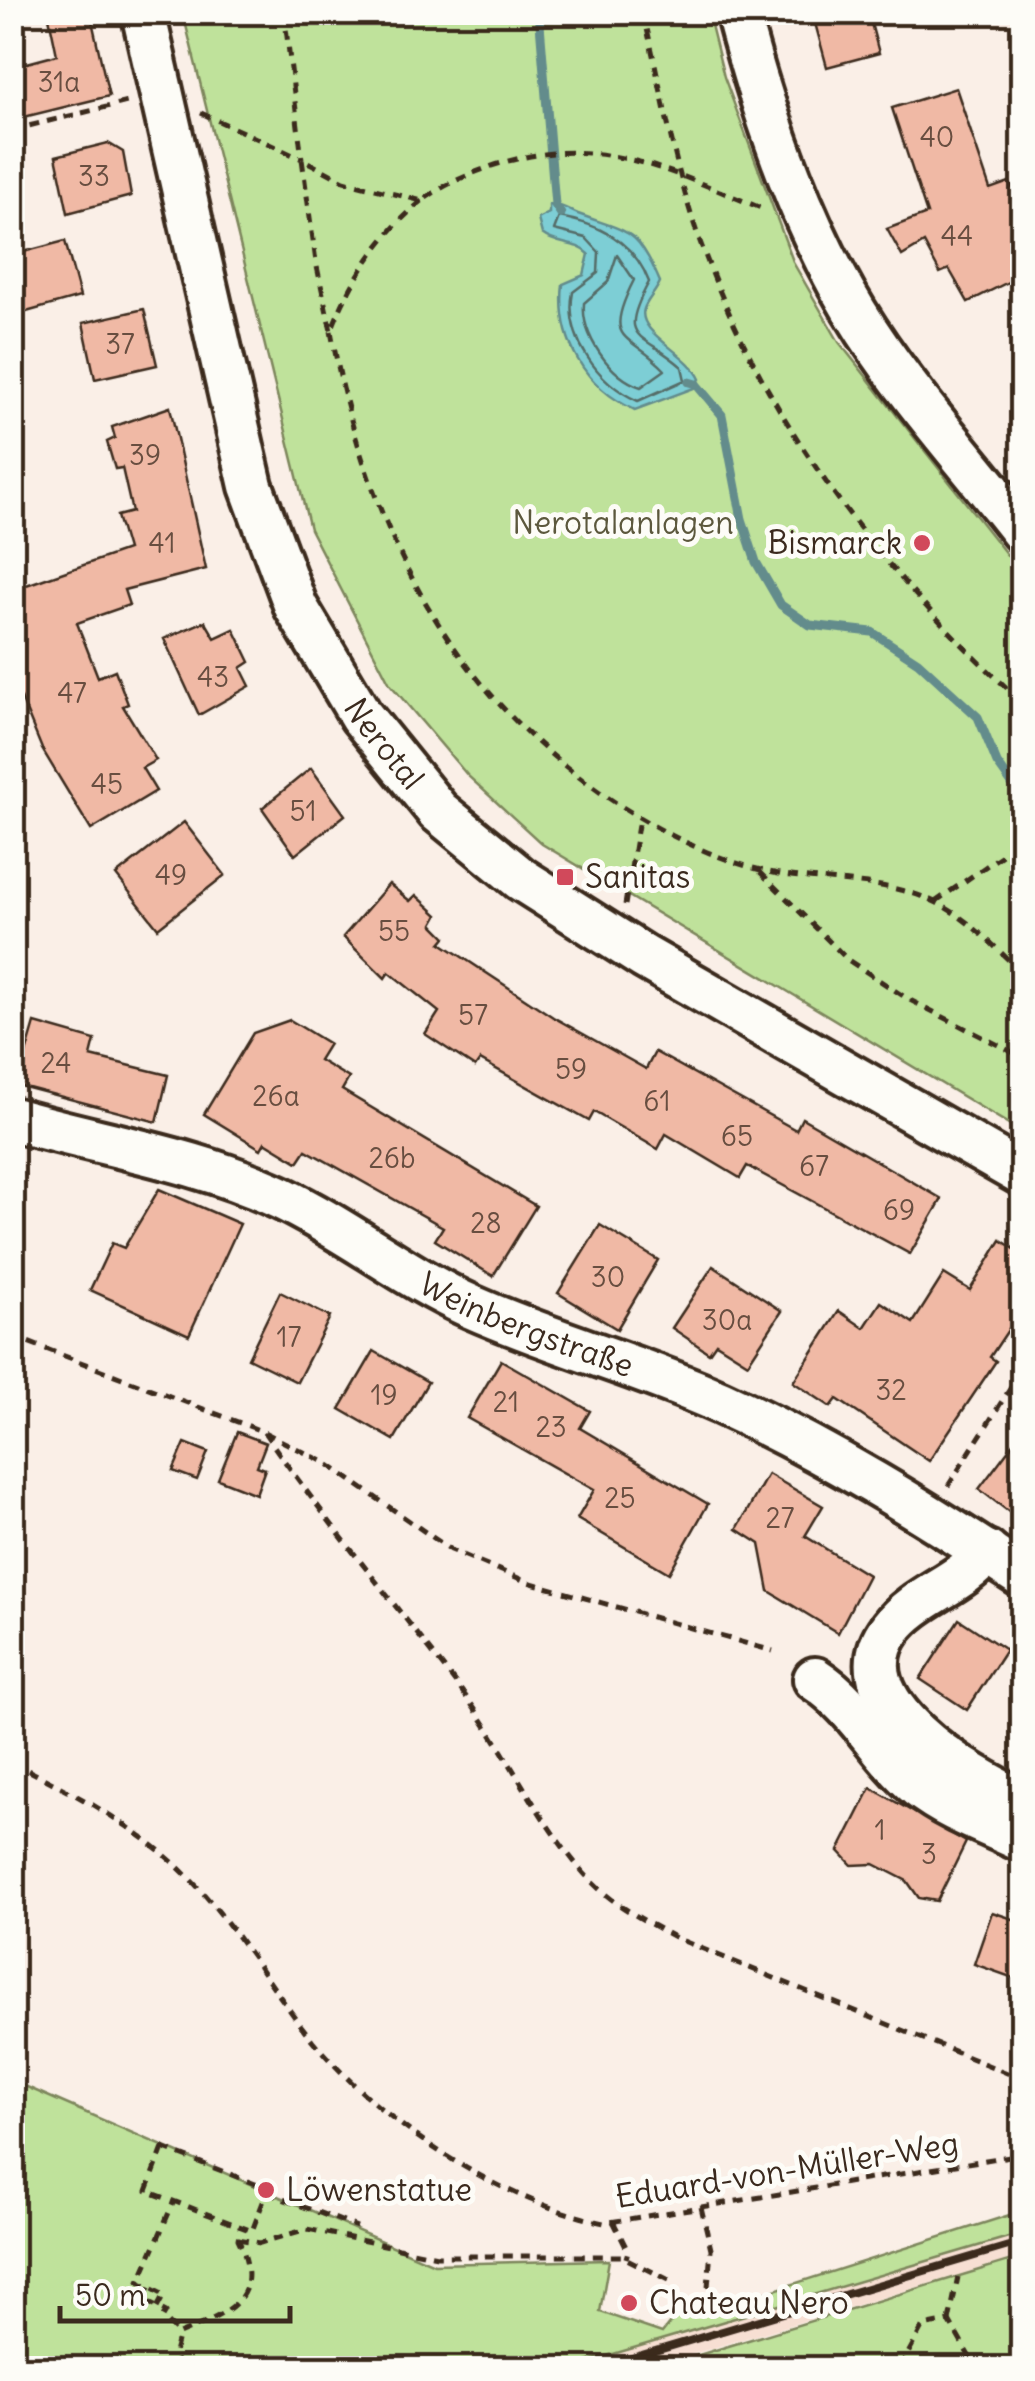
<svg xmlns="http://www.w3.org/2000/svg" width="1035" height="2381" viewBox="0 0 1035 2381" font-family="Delius,sans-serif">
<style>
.built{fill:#f7dfd3}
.green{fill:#bfe29b;stroke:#7d865c;stroke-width:2.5}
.water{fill:#7dced5;stroke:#638c8c;stroke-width:2.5}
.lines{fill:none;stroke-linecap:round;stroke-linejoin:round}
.shore{stroke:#556c67;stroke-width:2.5}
.stream{stroke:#638c8c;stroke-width:9}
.building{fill:#f0b9a5;stroke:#3b2a1e;stroke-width:2.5}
.minor-casing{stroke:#3b2a1e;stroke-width:50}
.path{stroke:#3b2a1e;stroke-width:5;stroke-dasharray:10 8;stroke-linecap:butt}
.minor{stroke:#fdfcf7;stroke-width:42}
.rail{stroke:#3b2a1e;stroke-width:8}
.poi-dot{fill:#d1495b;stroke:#fdfcf7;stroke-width:4}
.labels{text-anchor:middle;stroke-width:10;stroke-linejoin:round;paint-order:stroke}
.number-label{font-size:28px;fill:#684e40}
.park-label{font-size:32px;fill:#5c583d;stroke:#fdfcf7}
.poi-label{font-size:32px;fill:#3b2a1e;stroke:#fdfcf7;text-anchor:start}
.street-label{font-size:32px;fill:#3b2a1e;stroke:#fdfcf7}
</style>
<rect width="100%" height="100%" fill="#faefe7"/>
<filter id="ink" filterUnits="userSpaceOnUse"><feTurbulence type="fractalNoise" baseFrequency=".01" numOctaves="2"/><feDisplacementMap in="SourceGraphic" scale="20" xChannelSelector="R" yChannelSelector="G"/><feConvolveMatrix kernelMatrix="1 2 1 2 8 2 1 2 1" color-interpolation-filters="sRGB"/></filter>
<g filter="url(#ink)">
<!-- built -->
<polygon class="built" points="1022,2233 1022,2256 646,2368 566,2368"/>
<!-- green -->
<g class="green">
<polygon points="183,13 708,13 724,77 794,264 839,342 1022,574 1022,1132 542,844 468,776 390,684 310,529"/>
<polygon points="13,2081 434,2264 609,2260 600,2312 662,2333 685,2304 740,2301 1022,2211 1022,2233 566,2368 13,2368"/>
<polygon points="1022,2257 1022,2368 656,2368"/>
</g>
<!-- water -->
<path class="water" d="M549,205C564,205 566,209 578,214C629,233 637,227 660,282C656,292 647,300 644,309C636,333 689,353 700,379L694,388L635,410C584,387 557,339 563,284L584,275L589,254C576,241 557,246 542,234L538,219L549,213Z"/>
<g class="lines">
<!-- shore -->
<g class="shore">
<path d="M559,217C599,224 634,241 649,282C616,342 641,331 682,367L685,380L638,401C598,383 564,337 573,292L598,273L599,252L586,238L554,230Z"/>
<path d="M617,255L634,280C601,345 629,332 665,370L641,387C610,377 581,335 584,303L608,282Z"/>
</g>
<!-- stream -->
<g class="stream">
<polyline points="539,12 555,205 561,214"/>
<polyline points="689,382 696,384 722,415 742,519 756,562 781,605 810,625 872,632 918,662 978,717 997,763 1022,798"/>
</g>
</g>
<!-- building -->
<g class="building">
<polygon points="48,12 90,12 109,96 12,120 12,67 57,55"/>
<polygon points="812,12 868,12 879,53 827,67"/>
<polygon points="956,88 990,189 1009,182 1022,206 1022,275 968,302 949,269 940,273 924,243 902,256 887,229 927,214 892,108"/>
<polygon points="108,143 123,152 131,196 68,213 56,156"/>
<polygon points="65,241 80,297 12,316 12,255"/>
<polygon points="144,309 157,365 95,379 83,323"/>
<polygon points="170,407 206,569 124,590 129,605 77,623 98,677 115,670 128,704 123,706 156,760 142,768 156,791 91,830 42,749 12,676 12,590 127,550 117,516 132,512 122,468 115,469 107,442 115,438 112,427"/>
<polygon points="205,621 215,638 234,629 250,662 241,668 250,686 199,715 164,639"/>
<polygon points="311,768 345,815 295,855 262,808"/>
<polygon points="184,822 225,875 158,928 116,875"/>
<polygon points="389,884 410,901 416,895 438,915 433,924 446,937 441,943 553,1017 646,1069 655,1052 796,1130 802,1118 942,1199 910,1254 747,1166 740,1178 666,1134 658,1149 594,1112 589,1121 480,1060 475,1067 425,1034 439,1012 389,972 385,978 343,937"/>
<polygon points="290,1020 329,1044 319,1060 349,1078 342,1090 536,1206 493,1276 435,1240 443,1227 306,1150 298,1162 265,1142 261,1149 204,1114 253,1033"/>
<polygon points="35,1023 95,1040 91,1056 168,1075 157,1122 17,1085"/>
<polygon points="159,1189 240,1224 189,1335 90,1290 112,1243 124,1248"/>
<polygon points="600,1225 658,1260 617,1329 558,1293"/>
<polygon points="1001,1240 1022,1254 1022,1309 990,1357 996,1361 929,1461 837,1399 831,1407 793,1382 839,1311 864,1328 881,1302 913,1323 944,1274 970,1290"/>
<polygon points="713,1266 782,1311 748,1363 716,1343 709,1353 672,1328"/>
<polygon points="280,1292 330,1317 297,1382 248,1358"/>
<polygon points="374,1351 428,1382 394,1440 340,1409"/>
<polygon points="501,1360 590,1411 580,1428 708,1504 669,1573 577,1519 594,1490 467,1418"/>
<polygon points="237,1432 266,1443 257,1466 265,1469 256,1494 218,1479"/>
<polygon points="1022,1432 1022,1522 979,1489"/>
<polygon points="185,1443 208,1452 197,1480 173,1471"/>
<polygon points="768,1474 823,1506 805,1536 868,1575 838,1633 769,1591 760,1544 737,1529"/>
<polygon points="959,1619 1006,1650 967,1710 920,1679"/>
<polygon points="871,1788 966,1842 937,1901 919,1898 907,1881 874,1864 852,1865 839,1851"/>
<polygon points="992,1912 1022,1922 1022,1981 974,1964"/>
</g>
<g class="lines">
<defs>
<g id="minor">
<path id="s1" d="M143,12L251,486L296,607L361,716L438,811L521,879L644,957L1022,1174"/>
<path d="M737,12C766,122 805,236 867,331C913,401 971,465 1022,531"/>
<path id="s2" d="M12,1119C103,1145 195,1158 281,1198C348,1230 405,1277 472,1307C553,1343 640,1366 720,1402C827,1451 925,1512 1022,1576"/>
<path d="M987,1552C960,1585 916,1595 891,1628C835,1701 971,1778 1022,1801"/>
<path d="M815,1679C857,1706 880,1754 918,1786C948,1810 988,1824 1022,1840"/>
</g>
</defs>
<!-- minor casing -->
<use href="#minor" class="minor-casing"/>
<!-- path -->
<g class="path">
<polyline points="284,12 302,159"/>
<path d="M643,12C663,93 675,177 705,255C772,431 884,576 1022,702"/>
<polyline points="201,113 302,159"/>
<polyline points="12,130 127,102"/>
<path d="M422,201C380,235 351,280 331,331L316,262L302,159L344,181L422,201C443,185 467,175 492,166C596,131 666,170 761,208"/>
<path d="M331,331C366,522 443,686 607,797C652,827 704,855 757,869C814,885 880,876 935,902C967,917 996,948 1022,973"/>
<polyline points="760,872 848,960 908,999 1022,1057"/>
<polyline points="935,902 1022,841"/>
<polyline points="625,905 639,819"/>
<polyline points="12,1336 264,1432 326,1463 451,1550 528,1582 773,1651"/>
<path d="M264,1432C327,1523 397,1606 464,1694C509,1754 541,1829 593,1883C617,1907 647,1922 676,1938L1022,2079"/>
<polyline points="948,1486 1022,1370"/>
<path d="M12,1762C73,1793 135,1824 184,1873C234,1922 269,1986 313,2041C383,2125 497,2200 604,2223L1022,2154"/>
<polygon points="163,2148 268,2189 252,2231 147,2191"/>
<polyline points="267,2193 357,2227"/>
<polyline points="701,2207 711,2249 708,2287"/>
<polyline points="613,2221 628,2251 626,2258"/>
<polyline points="238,2239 260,2243 307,2229 437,2256 621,2256 675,2283"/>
<polyline points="149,2287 143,2300 166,2312 163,2317 179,2334"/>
<polyline points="157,2308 164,2295 139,2282 174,2201"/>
<polyline points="949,2321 958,2277"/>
<path d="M179,2368L174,2353L179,2334C228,2313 267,2299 238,2239L240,2227"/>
<polyline points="900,2368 923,2326 949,2321 976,2368"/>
</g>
<!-- minor -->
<use href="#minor" class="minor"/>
<!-- rail -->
<polyline class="rail" points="598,2368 1022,2242"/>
</g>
</g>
<!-- markers -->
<g class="poi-dot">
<circle cx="922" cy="543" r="10"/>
<rect x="555" y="867" width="20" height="20" rx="5"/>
<circle cx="266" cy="2190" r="10"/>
<circle cx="629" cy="2303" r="10"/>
</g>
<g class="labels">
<!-- number labels -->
<g class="number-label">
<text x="59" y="92">31a</text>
<text x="937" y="147">40</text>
<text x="94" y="186">33</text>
<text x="957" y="246">44</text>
<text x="120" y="354">37</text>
<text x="145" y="465">39</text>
<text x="162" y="553">41</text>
<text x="213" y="687">43</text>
<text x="72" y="703">47</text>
<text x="107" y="794">45</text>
<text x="303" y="821">51</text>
<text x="171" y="885">49</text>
<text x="394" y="941">55</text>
<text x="473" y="1025">57</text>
<text x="56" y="1073">24</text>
<text x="571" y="1079">59</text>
<text x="276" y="1106">26a</text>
<text x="657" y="1111">61</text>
<text x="737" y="1146">65</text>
<text x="392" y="1168">26b</text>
<text x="814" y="1176">67</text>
<text x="899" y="1220">69</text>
<text x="486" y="1233">28</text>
<text x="608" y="1287">30</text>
<text x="727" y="1330">30a</text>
<text x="289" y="1347">17</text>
<text x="891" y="1400">32</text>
<text x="384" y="1405">19</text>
<text x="506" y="1412">21</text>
<text x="551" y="1437">23</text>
<text x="620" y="1508">25</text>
<text x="780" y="1528">27</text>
<text x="880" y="1840">1</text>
<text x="929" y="1864">3</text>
</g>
<!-- park labels -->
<g class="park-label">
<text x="623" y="534">Nerotalanlagen</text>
</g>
<!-- poi labels -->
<g class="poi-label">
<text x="902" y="554" text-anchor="end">Bismarck</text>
<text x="585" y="888">Sanitas</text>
<text x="286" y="2201">Löwenstatue</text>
<text x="649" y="2314">Chateau Nero</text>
</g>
<!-- street labels -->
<g class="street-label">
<text dy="11" stroke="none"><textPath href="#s1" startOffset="778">Nerotal</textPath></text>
<text dy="11" stroke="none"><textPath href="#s2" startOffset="558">Weinbergstraße</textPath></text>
<text transform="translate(787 2170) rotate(-9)" y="11">Eduard-von-Müller-Weg</text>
</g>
</g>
<!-- margin -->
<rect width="1035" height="2381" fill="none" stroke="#fdfcf7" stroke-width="50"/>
<rect x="25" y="25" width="985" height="2331" fill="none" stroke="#3b2a1e" stroke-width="4" filter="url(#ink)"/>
<!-- scale -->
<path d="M60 2306v15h230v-15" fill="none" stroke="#3b2a1e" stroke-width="5"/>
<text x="75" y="2306" font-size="30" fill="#3b2a1e" stroke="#fdfcf7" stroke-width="8" paint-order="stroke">50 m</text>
</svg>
